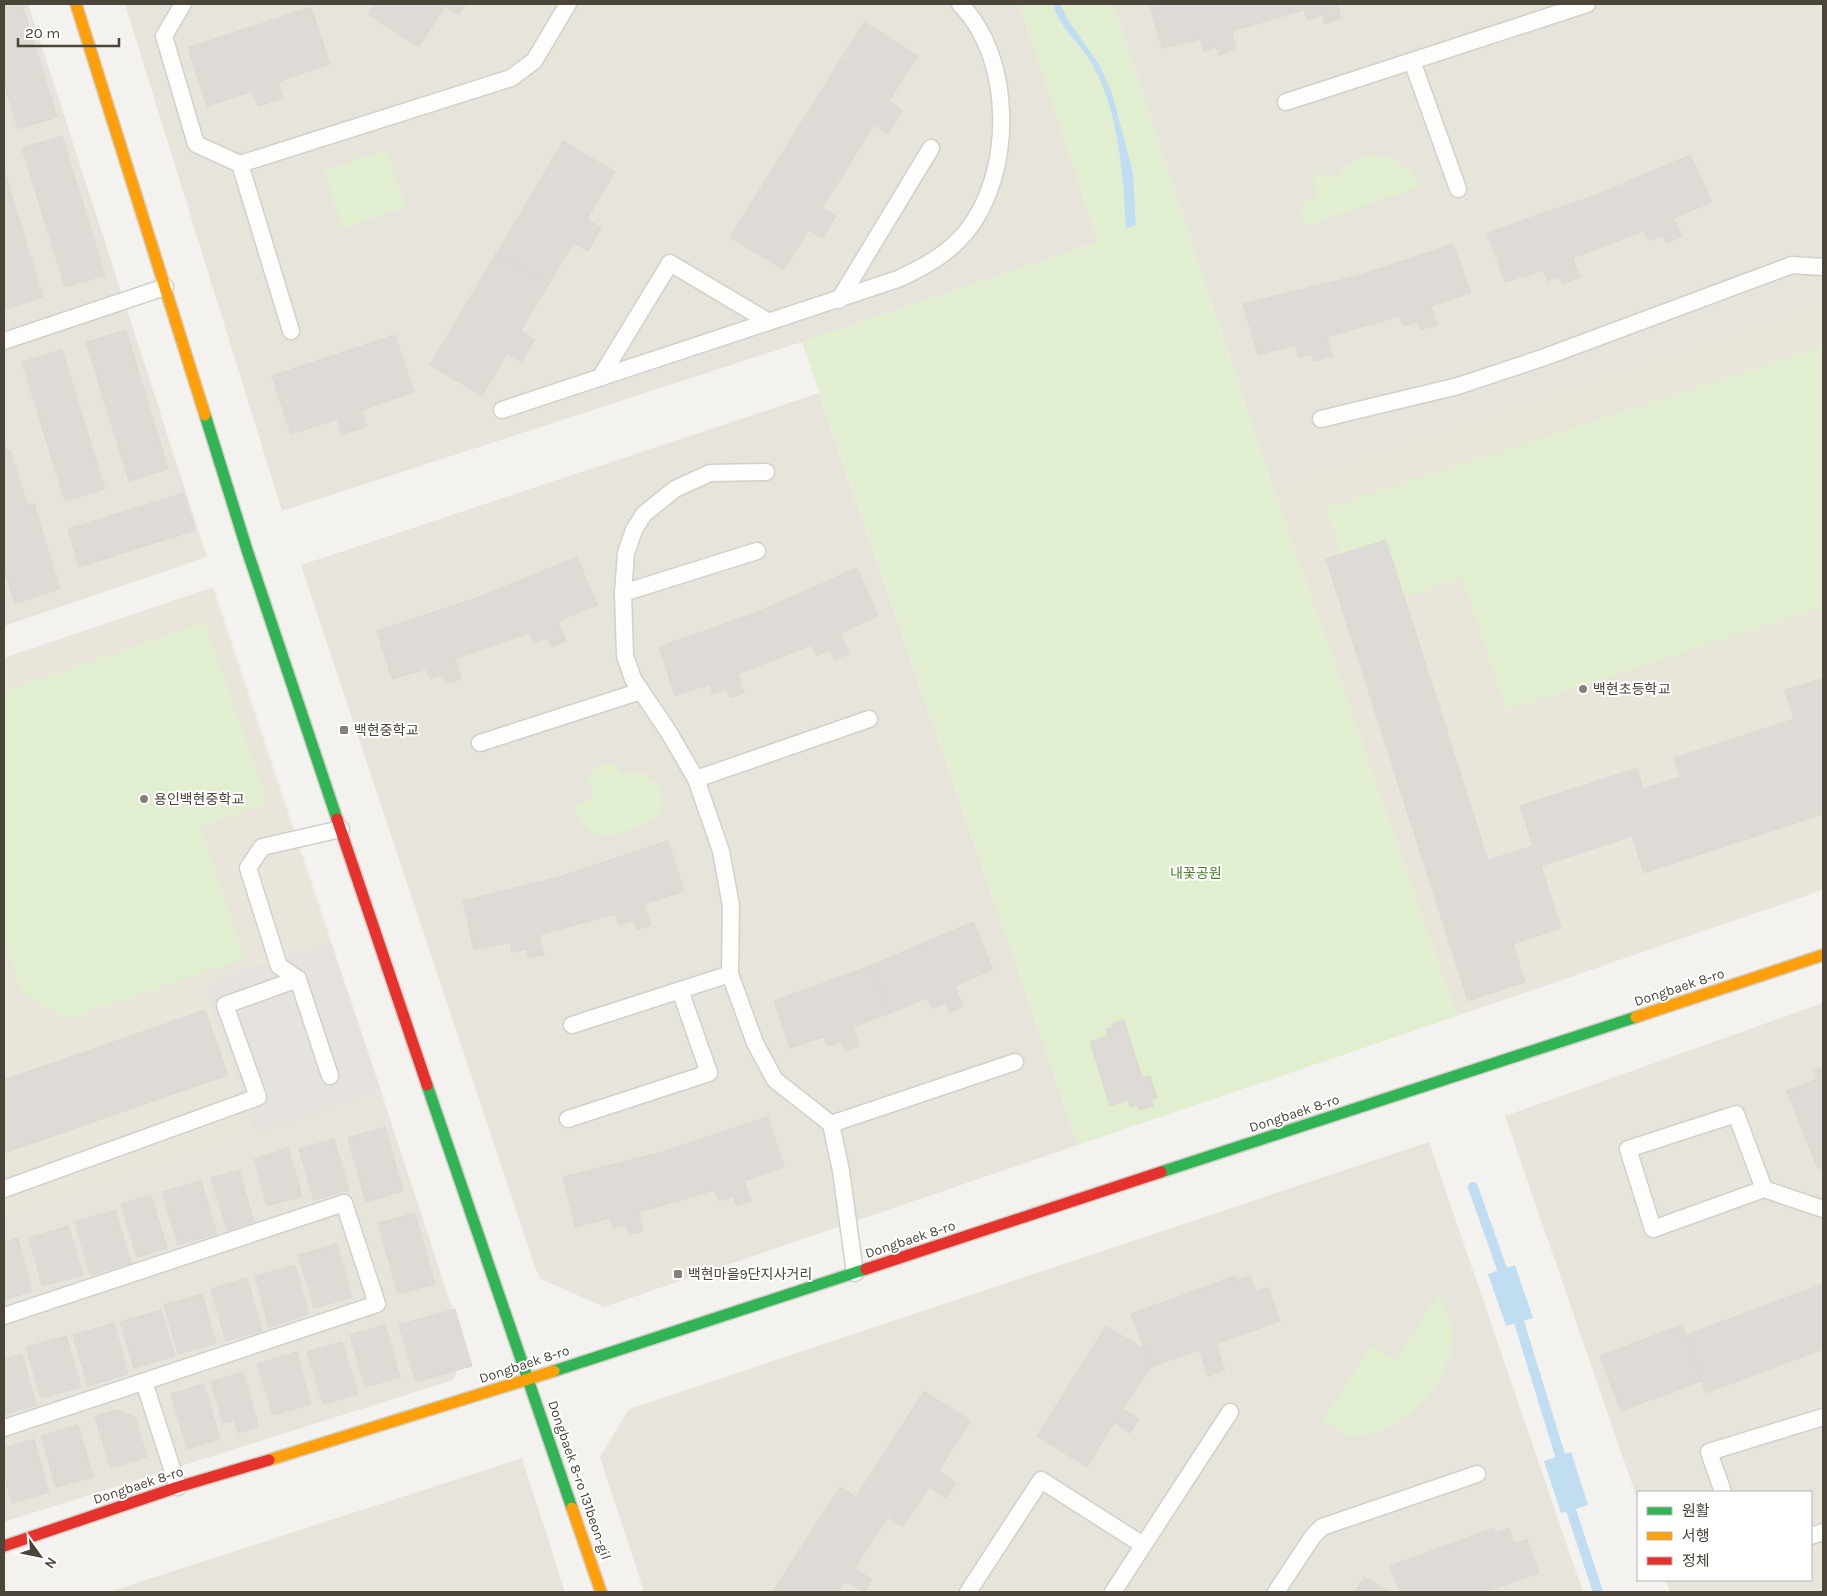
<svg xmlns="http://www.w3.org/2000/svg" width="1827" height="1596" viewBox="0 0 1827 1596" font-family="Karla,'Noto Sans KR',sans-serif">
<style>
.residential{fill:#e7e4dc}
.education{fill:#eae5da}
.green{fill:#e1eecf}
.parking{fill:#e6e3df}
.water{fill:#c0ddf1}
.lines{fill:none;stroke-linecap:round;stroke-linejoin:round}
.stream{stroke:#c0ddf1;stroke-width:10}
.building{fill:#dedbd6;stroke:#dcd9d4}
.lane-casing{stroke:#d2d0cb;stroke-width:19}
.fast-casing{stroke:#d3cfc5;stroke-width:14}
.slow-casing{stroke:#d3cfc5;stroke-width:14}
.jam-casing{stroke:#d3cfc5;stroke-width:14}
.lane{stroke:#fdfdfc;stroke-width:16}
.fast{stroke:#30b455;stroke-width:11}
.slow{stroke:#ff9f0a;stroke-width:11}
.jam{stroke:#e5322d;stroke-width:11}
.poi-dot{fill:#868178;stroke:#fff;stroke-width:2}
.labels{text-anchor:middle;stroke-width:4;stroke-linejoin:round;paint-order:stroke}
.poi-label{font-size:14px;fill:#4b4439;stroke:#fff;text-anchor:start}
.park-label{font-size:14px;fill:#4a7f2a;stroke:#fff}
.street-label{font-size:14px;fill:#4b4439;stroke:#fff}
</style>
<rect width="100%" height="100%" fill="#f4f2ee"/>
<!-- residential -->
<g class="residential">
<polygon points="4,4 28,4 207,557 4,626"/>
<polygon points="125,4 1019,4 1098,242 802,342 282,511"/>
<polygon points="1113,4 1823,4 1823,304 1273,487"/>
<polygon points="819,393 1078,1145 604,1307 539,1278 301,565"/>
<polygon points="1823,1003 1823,1592 1670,1592 1666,1580 1811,1580 1811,1492 1638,1492 1638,1501 1505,1116"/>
<polygon points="381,1091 466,1351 453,1380 4,1522 4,1218"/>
<polygon points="1429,1142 1583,1592 644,1592 600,1457 629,1409"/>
<polygon points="522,1458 565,1592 109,1592"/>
</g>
<!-- education -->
<g class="education">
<polygon points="1823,304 1823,890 1457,1016 1273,487"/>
<polygon points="213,587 381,1091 4,1218 4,658"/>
</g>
<!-- green -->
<g class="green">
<path d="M1019,4H1053C1058,27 1080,44 1092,64C1119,111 1123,175 1126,228L1136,220L1134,189L1112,93L1099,64L1070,23L1060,4H1113L1273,487L1457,1016L1078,1145L802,342L1098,242Z"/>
<polygon points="387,150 405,207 342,228 324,170"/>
<path d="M1376,155C1397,157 1410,169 1422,186L1305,226C1295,209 1303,203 1318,195L1312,184L1314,178L1325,173L1336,179C1345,164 1358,157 1376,155Z"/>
<polygon points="1823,346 1823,607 1506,711 1463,578 1404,597 1341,555 1326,508"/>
<polygon points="205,622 267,803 200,827 244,959 68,1019 21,992 4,937 4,691"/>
<path d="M607,763L616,766L622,773C651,763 676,798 655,819C621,832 591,854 574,805L594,798L588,780L593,771Z"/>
<path d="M1439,1293C1444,1305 1451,1319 1452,1333C1455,1373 1417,1417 1381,1430C1371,1434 1361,1436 1351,1438L1323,1420L1371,1345L1397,1360Z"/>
</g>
<!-- parking -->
<polygon class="parking" points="330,941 381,1091 255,1134 204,984"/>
<!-- water -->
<g class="water">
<path d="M1053,4H1060L1070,23L1099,64L1112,93L1133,173L1136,225L1126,228C1123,175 1119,112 1092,64C1081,44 1058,27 1053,4Z"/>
<polygon points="1515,1265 1533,1318 1506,1326 1488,1274"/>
<polygon points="1571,1452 1588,1505 1561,1513 1544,1461"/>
</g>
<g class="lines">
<!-- stream -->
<g class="stream">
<polyline points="1473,1187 1502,1269"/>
<polyline points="1519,1322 1560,1455"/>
<polyline points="1571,1510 1598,1592"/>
</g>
</g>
<!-- building -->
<g class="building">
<polygon points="4,4 22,4 57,117 18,129 4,83"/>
<polygon points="374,4 466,4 459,15 445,6 419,47 368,14"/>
<polygon points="1149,4 1337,4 1341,18 1325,24 1322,15 1308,20 1304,10 1232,31 1236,49 1219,55 1216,47 1204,51 1200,39 1162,48"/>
<polygon points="311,7 330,64 278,82 283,98 258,106 252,91 207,106 188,48"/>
<polygon points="864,22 918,56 889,101 902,110 888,134 874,125 822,208 836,216 822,238 809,230 784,270 730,237"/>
<polygon points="62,136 105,275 65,287 22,148"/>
<polygon points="563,141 615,172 587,219 601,228 588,251 573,243 549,284 497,253"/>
<polygon points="1690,155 1712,202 1674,218 1682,236 1666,243 1663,235 1649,241 1644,231 1573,258 1580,277 1562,284 1559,276 1547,281 1543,270 1505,282 1487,233 1601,193"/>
<polygon points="4,170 43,297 4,309"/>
<polygon points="1453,244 1471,293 1431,306 1437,325 1420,330 1418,322 1404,326 1400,316 1327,337 1333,356 1314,361 1312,354 1299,357 1296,345 1258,355 1243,304 1360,275"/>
<polygon points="496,253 549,284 520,331 535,340 521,362 507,354 482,396 430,365"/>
<polygon points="126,330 168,469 129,481 86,342"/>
<polygon points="395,335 414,392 362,410 367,426 342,435 337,419 291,434 272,376"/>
<polygon points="62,350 105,489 65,501 22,362"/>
<polygon points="4,442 7,452 10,450 27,505 34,503 60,589 15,604 4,569"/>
<polygon points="184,493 195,530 79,567 68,529"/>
<polygon points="1386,540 1488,860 1533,846 1520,806 1637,768 1643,789 1680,777 1674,758 1794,719 1785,690 1823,678 1823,814 1644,873 1632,836 1541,866 1561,928 1513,944 1525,982 1468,1001 1326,559"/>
<polygon points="577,557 597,605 558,621 566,641 552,647 548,638 534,643 529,633 455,659 461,679 446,683 443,674 430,679 426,669 392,679 377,631 474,599"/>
<polygon points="857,568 878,616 840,633 849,653 835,660 830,650 817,656 812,645 738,674 744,693 730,698 726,689 713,694 710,684 675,696 659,647 755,613"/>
<polygon points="668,841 684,891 644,904 651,925 637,930 633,920 619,925 615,914 539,935 544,955 528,958 526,949 512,952 510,942 474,950 463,901 562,876"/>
<polygon points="973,922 993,969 955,986 963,1006 950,1013 945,1003 932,1009 927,998 890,1013 870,966"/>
<polygon points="870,966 890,1013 853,1027 859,1046 845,1051 841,1042 828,1046 824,1037 790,1048 774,1001"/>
<polygon points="205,1010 228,1075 4,1153 4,1080"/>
<polygon points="1124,1020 1142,1078 1150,1076 1157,1098 1151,1100 1154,1106 1139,1110 1137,1105 1130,1107 1128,1100 1110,1106 1090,1042 1108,1036 1106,1029 1113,1027 1112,1024"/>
<polygon points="1823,1067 1823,1167 1818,1169 1787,1091 1817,1079 1814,1071"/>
<polygon points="768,1117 784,1167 744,1181 751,1201 737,1206 733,1196 719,1201 715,1190 639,1212 643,1231 629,1235 626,1225 613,1228 610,1218 575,1227 563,1177 662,1152"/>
<polygon points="385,1127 403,1191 366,1202 348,1138"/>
<polygon points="334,1139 349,1190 314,1200 299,1149"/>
<polygon points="288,1148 302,1196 267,1206 254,1159"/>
<polygon points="239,1170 254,1222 227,1230 211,1178"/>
<polygon points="201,1181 217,1234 178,1245 162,1192"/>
<polygon points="151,1195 167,1248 137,1257 121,1204"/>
<polygon points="115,1210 131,1263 90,1275 75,1222"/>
<polygon points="415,1213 435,1284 398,1294 378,1223"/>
<polygon points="68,1226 83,1275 42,1286 29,1238"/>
<polygon points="18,1238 32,1291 4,1300 4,1243"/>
<polygon points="337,1244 352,1297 314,1308 298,1255"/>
<polygon points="295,1265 309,1314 269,1327 255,1276"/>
<polygon points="1235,1276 1237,1281 1250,1276 1256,1292 1268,1287 1280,1321 1216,1344 1225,1370 1208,1376 1199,1350 1151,1367 1131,1314"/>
<polygon points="247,1278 262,1331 226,1341 211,1289"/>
<polygon points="1823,1284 1823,1349 1706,1393 1686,1335"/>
<polygon points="202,1294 216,1343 178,1354 164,1305"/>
<polygon points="455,1309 472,1366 416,1382 399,1325"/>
<polygon points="161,1310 175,1356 134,1368 120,1322"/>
<polygon points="114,1323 128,1374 88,1386 73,1335"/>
<polygon points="385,1325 400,1377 365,1387 350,1335"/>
<polygon points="1682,1325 1702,1381 1621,1411 1600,1356"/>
<polygon points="1106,1326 1144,1349 1151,1367 1123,1409 1139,1419 1130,1433 1114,1423 1087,1467 1037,1436"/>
<polygon points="66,1336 81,1387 41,1398 26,1347"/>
<polygon points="342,1342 358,1394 323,1404 307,1352"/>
<polygon points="297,1352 311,1404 273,1415 257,1364"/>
<polygon points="22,1354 36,1405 4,1415 4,1360"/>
<polygon points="243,1372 259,1427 238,1433 234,1420 223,1423 211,1382"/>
<polygon points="204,1384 220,1439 187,1449 171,1394"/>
<polygon points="924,1391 971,1421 938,1471 956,1483 946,1498 930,1487 903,1527 888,1517 855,1568 872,1580 864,1592 845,1581 838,1592 773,1591 840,1487 856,1497"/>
<polygon points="116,1410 135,1417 147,1457 110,1468 95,1416"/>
<polygon points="78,1425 93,1477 56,1487 41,1436"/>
<polygon points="34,1439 49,1492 12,1503 4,1475 4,1448"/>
<polygon points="1494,1528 1495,1533 1509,1528 1514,1544 1527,1539 1539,1573 1484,1592 1400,1592 1390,1566"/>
<polygon points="1364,1577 1389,1592 1355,1592"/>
</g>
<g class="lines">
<defs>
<g id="lane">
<polyline points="183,4 164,36 196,144 240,164 511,78 534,61 568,4"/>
<polyline points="1412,61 1458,189"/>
<polyline points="1286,102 1587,4"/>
<polyline points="240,164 291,331"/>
<polyline points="839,300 931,148"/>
<polyline points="4,341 165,287"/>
<polyline points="600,378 670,263 769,322"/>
<path d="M502,410L898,279C924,267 948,254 966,232C1014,174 1014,58 960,4"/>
<polyline points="1321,419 1458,386 1545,357 1792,265 1823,267"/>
<polyline points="766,472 710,473 675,489 644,514 634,530 626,553 623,593 625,656 633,679 668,731 696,779 721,851 731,906 730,974 755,1043 775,1080 831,1124 841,1171 855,1273"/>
<polyline points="623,593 757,551"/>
<polyline points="480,743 641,691"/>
<polyline points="696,779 869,719"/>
<polyline points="572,1025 730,974"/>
<polyline points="330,1076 298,979 279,966 248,868 262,847 341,829"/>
<polyline points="568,1119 709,1073 680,990"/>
<polyline points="831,1124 1015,1062"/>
<polyline points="4,1189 258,1097 225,1005 298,979"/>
<polyline points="1764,1189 1736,1114 1628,1149 1653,1229 1764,1189 1823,1209"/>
<polyline points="4,1316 344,1203 377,1304 4,1428"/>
<polyline points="144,1382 178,1487"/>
<polyline points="1723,1492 1709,1452 1823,1417"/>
<polyline points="1811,1536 1823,1532"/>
<polyline points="968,1592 1041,1480 1143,1545"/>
<polyline points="1113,1592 1230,1412"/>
<polyline points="1276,1592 1313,1536 1322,1527 1477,1474"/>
</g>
<g id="fast">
<polyline points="205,415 247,550 337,819"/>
<polyline points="427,1085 572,1508"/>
<polyline points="1161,1172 1636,1017"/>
<polyline points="554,1371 866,1269"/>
</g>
<g id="slow">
<polyline points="76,4 205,415"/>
<polyline points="1636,1017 1823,955"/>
<polyline points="269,1460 554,1371"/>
<polyline points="572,1508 601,1592"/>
</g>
<g id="jam">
<polyline points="337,819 427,1085"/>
<polyline points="866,1269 1161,1172"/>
<polyline points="4,1546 178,1487 269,1460"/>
</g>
</defs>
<!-- lane casing -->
<use href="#lane" class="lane-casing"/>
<!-- fast casing -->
<use href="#fast" class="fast-casing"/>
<!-- slow casing -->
<use href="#slow" class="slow-casing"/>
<!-- jam casing -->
<use href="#jam" class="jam-casing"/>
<!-- lane -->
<use href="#lane" class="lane"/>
<!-- fast -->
<use href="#fast" class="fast"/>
<!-- slow -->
<use href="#slow" class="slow"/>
<!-- jam -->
<use href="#jam" class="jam"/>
</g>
<!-- markers -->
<g class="poi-dot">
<circle cx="1583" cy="689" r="5"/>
<rect x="339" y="725" width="10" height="10" rx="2.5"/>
<circle cx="144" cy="799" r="5"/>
<rect x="673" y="1269" width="10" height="10" rx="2.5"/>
</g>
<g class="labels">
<!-- poi labels -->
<g class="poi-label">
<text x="1593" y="694">백현초등학교</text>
<text x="354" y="735">백현중학교</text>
<text x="154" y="804">용인백현중학교</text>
<text x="688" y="1279">백현마을9단지사거리</text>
</g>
<!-- park labels -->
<g class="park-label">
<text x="1196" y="878">내꽃공원</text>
</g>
<!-- street labels -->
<g class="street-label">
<text transform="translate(1679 987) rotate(-18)" y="5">Dongbaek 8-ro</text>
<text transform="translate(1294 1113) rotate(-18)" y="5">Dongbaek 8-ro</text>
<text transform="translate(910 1239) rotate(-18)" y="5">Dongbaek 8-ro</text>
<text transform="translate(524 1364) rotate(-18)" y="5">Dongbaek 8-ro</text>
<text transform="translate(580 1480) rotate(71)" y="5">Dongbaek 8-ro 131beon-gil</text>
<text transform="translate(138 1485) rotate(-18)" y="5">Dongbaek 8-ro</text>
</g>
</g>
<!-- border -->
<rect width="1827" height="1596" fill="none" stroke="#4b4439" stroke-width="10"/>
<!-- legend -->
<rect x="1637" y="1491" width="175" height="90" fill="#ffffff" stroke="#b7b4b0"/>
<rect x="1647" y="1507" width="25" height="8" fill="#30b455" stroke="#b7b4b0"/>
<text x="1682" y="1516" font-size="15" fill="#4b4439">원활</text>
<rect x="1647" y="1532" width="25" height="8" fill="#ff9f0a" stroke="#b7b4b0"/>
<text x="1682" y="1541" font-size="15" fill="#4b4439">서행</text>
<rect x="1647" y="1557" width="25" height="8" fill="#e5322d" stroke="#b7b4b0"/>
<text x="1682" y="1566" font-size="15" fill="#4b4439">정체</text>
<!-- north arrow -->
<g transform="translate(40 1556) rotate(123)" stroke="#ffffff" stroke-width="4" paint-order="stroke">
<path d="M0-4L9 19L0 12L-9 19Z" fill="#4b4439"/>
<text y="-8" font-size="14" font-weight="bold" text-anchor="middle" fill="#4b4439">N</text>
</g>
<!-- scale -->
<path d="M18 38v8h101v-8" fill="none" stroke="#4b4439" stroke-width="2.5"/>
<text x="25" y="38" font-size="15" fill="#4b4439" stroke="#ffffff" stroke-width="4" paint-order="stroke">20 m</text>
</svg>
